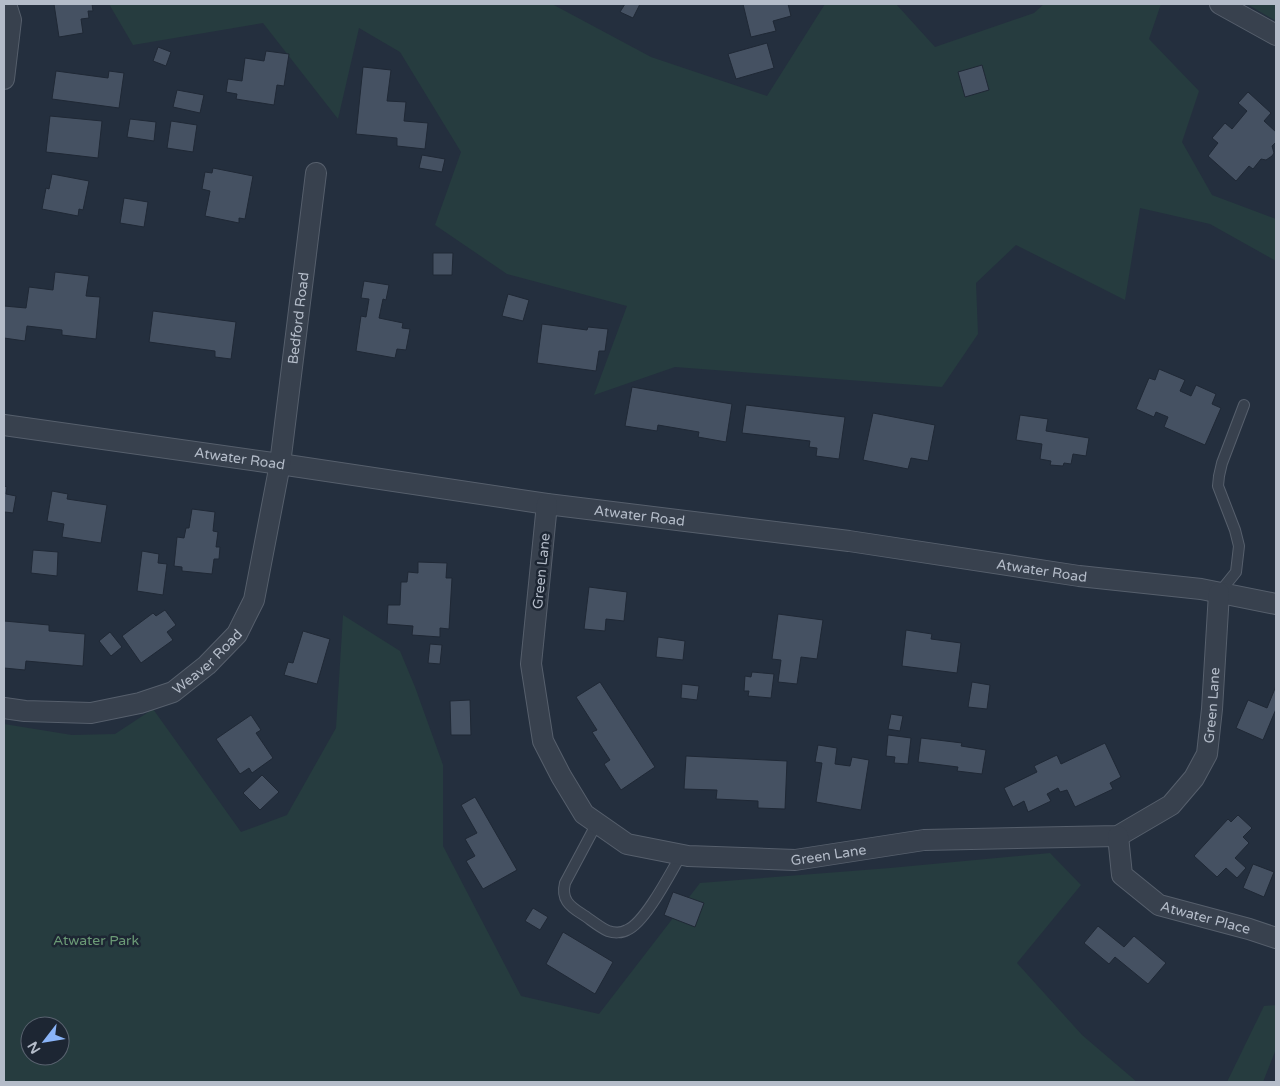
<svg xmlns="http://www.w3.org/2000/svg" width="1280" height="1086" viewBox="0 0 1280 1086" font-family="'Varela Round',sans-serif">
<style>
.green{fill:#263c3f;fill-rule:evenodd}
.building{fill:#455162;stroke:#1f2835}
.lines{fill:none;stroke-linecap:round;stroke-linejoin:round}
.lane-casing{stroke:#565f6c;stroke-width:12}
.street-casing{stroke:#565f6c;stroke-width:22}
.lane{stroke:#38414e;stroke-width:10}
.street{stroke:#38414e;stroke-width:20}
.labels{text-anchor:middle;stroke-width:5;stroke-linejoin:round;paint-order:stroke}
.street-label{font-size:14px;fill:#b4bcc9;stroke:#1d2633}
.park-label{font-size:14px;fill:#6b9a76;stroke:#1d2633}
</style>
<rect width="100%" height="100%" fill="#242f3e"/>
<!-- green -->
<g class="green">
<polygon points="109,4 552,4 651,57 767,96 825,4 896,4 935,47 1034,13 1044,4 1161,4 1149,39 1199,91 1182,142 1212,195 1276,219 1276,261 1210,224 1140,208 1125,300 1016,245 976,283 978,334 942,387 675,367 594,395 627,306 507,274 435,225 461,152 400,52 359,28 338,119 263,23 133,45"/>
<polygon points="1247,4 1276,4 1276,21"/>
<path d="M343,615L400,651L415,687L443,765V846L521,996L599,1014L700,883L890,868L1050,853L1081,885L1017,963L1082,1035L1137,1082H4V724L72,735L115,734L153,709L241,832L287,815L336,728ZM30,1026H60V1056H30Z"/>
<polygon points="1276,1005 1276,1049 1263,1082 1227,1082 1264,1006"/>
</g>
<!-- building -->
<g class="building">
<polygon points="54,4 92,4 93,11 88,11 89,18 81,19 83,33 59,37"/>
<polygon points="625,4 640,4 633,18 620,12"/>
<polygon points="743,4 788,4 791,16 773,21 776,31 751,37"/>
<polygon points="767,43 774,68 736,79 728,54"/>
<polygon points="158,47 171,52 166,66 153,61"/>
<polygon points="266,51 289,54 284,86 277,85 274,105 236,99 237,94 226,92 228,79 242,81 245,58 264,61"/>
<polygon points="982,65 989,90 965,97 958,72"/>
<polygon points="363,67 391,70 387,101 406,102 404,121 428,123 425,149 397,146 397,138 356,134"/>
<polygon points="56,71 108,78 109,71 124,73 119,108 52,99"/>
<polygon points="177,90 204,95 200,113 173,107"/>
<polygon points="1248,92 1271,113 1264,121 1276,132 1276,142 1272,146 1274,153 1272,156 1266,160 1261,159 1253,169 1249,166 1236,181 1208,156 1218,143 1212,138 1225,123 1232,129 1247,111 1238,103"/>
<polygon points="50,116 102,121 98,158 46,152"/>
<polygon points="130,119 156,122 154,141 127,137"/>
<polygon points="171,121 197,125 193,152 167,148"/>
<polygon points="422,155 445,159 442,172 419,168"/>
<polygon points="213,168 253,176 245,219 239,218 239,223 205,216 210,191 202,189 205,172 212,173"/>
<polygon points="52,174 89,181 83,210 79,209 78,216 42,209 46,188 49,189"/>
<polygon points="124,198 148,202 144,227 120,223"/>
<polygon points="433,253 453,253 452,275 433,275"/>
<polygon points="55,272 89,276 86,296 100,297 96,339 62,335 62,330 27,326 25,341 4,338 4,306 26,308 29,287 53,290"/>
<polygon points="364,281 389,285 386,300 383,299 379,318 403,323 402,328 410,329 406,350 397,349 395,358 356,351 361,316 366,317 369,299 361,298"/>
<polygon points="508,294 529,300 523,321 502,316"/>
<polygon points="153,311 236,322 231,359 215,357 215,351 149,342"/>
<polygon points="542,324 587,330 588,327 608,329 605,351 599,351 596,371 537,363"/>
<polygon points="1159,369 1185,380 1180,391 1191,396 1196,385 1216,394 1212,404 1221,408 1205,445 1164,427 1168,417 1156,412 1154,417 1136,409 1149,378 1155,380"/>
<polygon points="632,387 732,404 726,442 698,437 699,432 658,425 657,431 625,426"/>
<polygon points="746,405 845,417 839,459 816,456 817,448 809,447 810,441 742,433"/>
<polygon points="873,413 935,425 928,461 911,458 908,469 863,460"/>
<polygon points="1020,415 1048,419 1046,431 1089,438 1086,456 1073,454 1071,464 1064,463 1063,466 1050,465 1051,461 1040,459 1042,444 1016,440"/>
<polygon points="4,486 7,487 6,494 16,496 13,513 5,512 4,518"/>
<polygon points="52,491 68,494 67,499 107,505 101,543 62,537 64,524 47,521"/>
<polygon points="192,509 215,512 213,531 218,532 216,547 220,547 219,559 214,559 212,574 182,571 182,567 174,566 177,537 184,538 186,528 189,528"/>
<polygon points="33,550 58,552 57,576 31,573"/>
<polygon points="142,551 159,554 158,563 167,564 163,595 137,591"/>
<polygon points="418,562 447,563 446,578 452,578 449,629 440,628 440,637 412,635 413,626 387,624 388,605 400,605 401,582 407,582 408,572 418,573"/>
<polygon points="589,587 627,592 624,621 606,619 605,631 584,629"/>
<polygon points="165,610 176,625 167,632 173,640 141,663 122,636 153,613 156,616"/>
<polygon points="778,614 823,620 817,659 801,657 797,684 778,682 781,660 772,659"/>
<polygon points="4,621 49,625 49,631 85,634 83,666 26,661 25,670 4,668"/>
<polygon points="906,630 932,634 931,639 961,643 957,673 902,666"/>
<polygon points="303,631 330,639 317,684 284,675 288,662 293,663"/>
<polygon points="110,632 122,647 111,656 99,641"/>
<polygon points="658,637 685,641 683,660 656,657"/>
<polygon points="430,644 442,645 440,664 428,663"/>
<polygon points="752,672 774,674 771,698 748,696 749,691 744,691 745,676 751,677"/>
<polygon points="600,682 655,767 621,790 604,764 610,760 592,732 597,730 576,697"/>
<polygon points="972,682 990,685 987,709 968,707"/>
<polygon points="682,684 699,686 697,700 681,698"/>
<polygon points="1276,686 1276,709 1263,740 1236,728 1248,700 1267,708"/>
<polygon points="470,700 471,735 451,735 450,701"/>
<polygon points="891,714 903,716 900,731 888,729"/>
<polygon points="251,715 261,730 256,733 273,758 252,773 249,768 240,774 216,739"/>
<polygon points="888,735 911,738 908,764 894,763 895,757 886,756"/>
<polygon points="921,738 962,743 961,746 986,750 982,774 957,771 958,767 918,762"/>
<polygon points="1105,743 1121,777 1110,783 1113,789 1075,807 1067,790 1060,792 1058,788 1047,794 1051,801 1028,812 1024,801 1013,807 1004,788 1037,772 1034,766 1057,755 1061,764"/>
<polygon points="818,745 837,748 835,764 850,766 852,757 869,760 861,810 816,802 822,763 815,762"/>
<polygon points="686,756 787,761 785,809 758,808 758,801 716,799 717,790 684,789"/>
<polygon points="262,775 279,792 260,810 243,793"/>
<polygon points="475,797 517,870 483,889 466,861 475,856 465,839 477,833 461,805"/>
<polygon points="1238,815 1252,828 1243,837 1249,843 1235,858 1246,868 1237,878 1226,868 1217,877 1194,856 1228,819 1231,822"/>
<polygon points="1253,864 1274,872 1264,897 1243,888"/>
<polygon points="673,892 704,903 695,927 664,915"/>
<polygon points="533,908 548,917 540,930 525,921"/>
<polygon points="1098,926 1124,947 1134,936 1166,963 1148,984 1115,957 1109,964 1084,943"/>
<polygon points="563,932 613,962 595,994 546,964"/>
</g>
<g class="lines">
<defs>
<g id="lane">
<polyline points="1219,593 1236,572 1239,546 1235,530 1218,486 1219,476 1222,463 1244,405"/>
<path d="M597,823L565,883C561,899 569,906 582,914C590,919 599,927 608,931C614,933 622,933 627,930C645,923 671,872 681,855"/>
</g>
<g id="street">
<polyline points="1220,4 1276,35"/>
<polyline points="4,79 11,20 6,4"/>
<path id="s1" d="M4,425L280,464L547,504L849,541L1079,576L1201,589L1276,604"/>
<path id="s2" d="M547,504L531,664L543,741L561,776L584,814L627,844L688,856L795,860L924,840L1118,836L1171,805L1194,778L1207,754L1212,709L1219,593"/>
<path id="s3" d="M4,708L25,711L91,713L140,703L173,692L207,665L237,634L254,600L280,464L316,173"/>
<path id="s4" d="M1118,836L1122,875L1159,905L1249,929L1276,938"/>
</g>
</defs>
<!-- lane casing -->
<use href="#lane" class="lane-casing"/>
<!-- street casing -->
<use href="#street" class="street-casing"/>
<!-- lane -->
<use href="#lane" class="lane"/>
<!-- street -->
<use href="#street" class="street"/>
</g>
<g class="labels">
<!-- street labels -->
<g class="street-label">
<text dy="5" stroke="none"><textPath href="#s3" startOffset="582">Bedford Road</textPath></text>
<text dy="5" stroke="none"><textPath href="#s1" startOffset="238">Atwater Road</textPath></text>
<text dy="5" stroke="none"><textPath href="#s1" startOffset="642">Atwater Road</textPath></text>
<text dy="5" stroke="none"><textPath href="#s1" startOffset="1048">Atwater Road</textPath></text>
<text transform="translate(541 571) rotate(-84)" y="5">Green Lane</text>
<text dy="5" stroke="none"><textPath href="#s3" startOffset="218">Weaver Road</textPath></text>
<text dy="5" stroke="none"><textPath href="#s2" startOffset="1042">Green Lane</textPath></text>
<text dy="5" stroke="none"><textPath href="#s2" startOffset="578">Green Lane</textPath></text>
<text dy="5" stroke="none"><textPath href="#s4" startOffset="135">Atwater Place</textPath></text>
</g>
<!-- park labels -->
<g class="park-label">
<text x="96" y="945">Atwater Park</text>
</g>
</g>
<!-- border -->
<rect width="1280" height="1086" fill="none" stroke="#b4bcc9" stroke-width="10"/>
<!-- north arrow -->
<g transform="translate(45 1041) rotate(239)"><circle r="24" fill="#1d2633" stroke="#59626f"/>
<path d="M0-4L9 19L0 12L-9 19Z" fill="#8ab4f8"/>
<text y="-8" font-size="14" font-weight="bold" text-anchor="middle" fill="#b4bcc9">N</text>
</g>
</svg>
